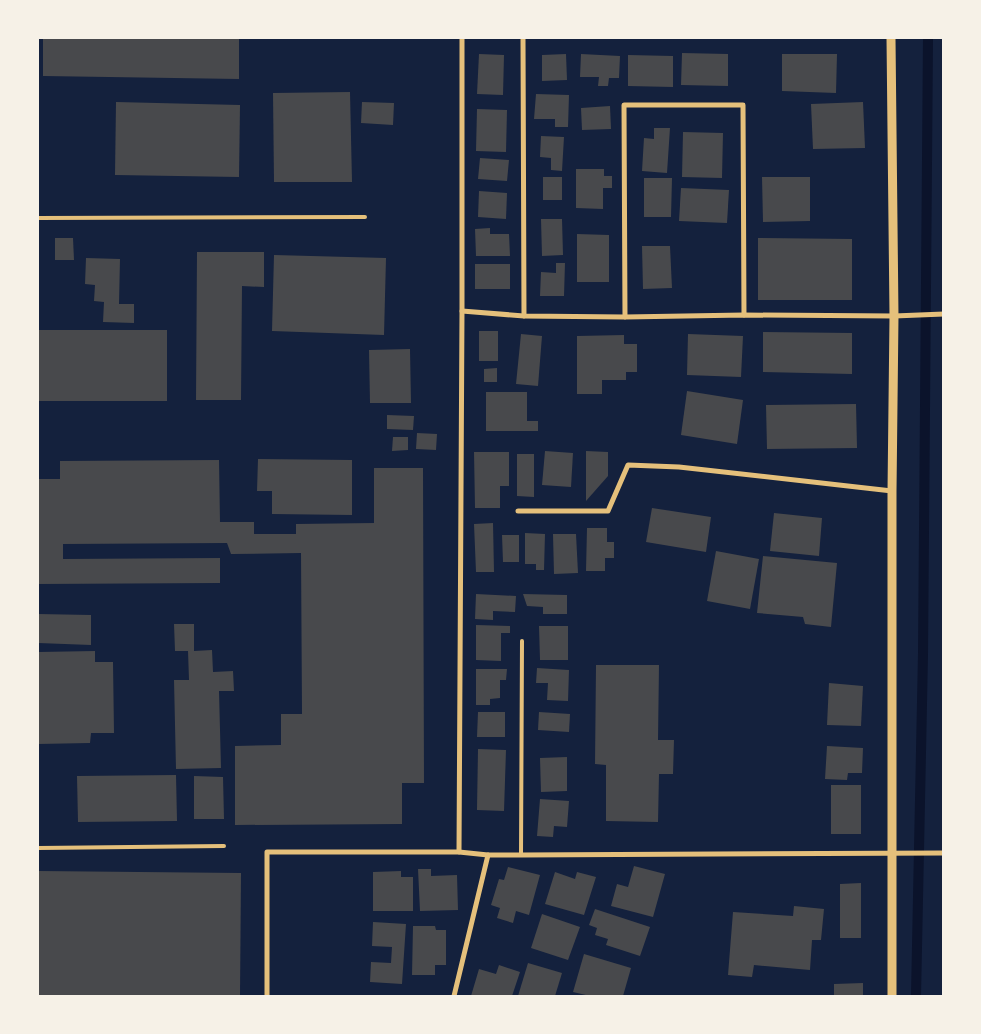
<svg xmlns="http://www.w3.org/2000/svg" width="981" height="1034" viewBox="0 0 981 1034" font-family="'Space Grotesk',sans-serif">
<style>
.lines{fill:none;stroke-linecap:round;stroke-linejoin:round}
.stream{stroke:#0b132b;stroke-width:10}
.building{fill:#48494c}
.service{stroke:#e5c07b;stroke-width:4}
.minor{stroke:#e5c07b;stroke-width:5}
.tertiary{stroke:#e5c07b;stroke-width:9}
</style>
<rect width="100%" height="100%" fill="#14213d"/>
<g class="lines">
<!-- stream -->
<polyline class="stream" points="916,996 923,654 928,38"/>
</g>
<!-- building -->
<g class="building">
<polygon points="43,38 239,38 239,79 43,76"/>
<polygon points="682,53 728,54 728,86 681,85"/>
<polygon points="479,54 504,55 503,95 477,94"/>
<polygon points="566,54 567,80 542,81 542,55"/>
<polygon points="581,54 620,56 619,78 609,78 608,86 598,86 599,77 580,77"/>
<polygon points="782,54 837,54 836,93 782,91"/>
<polygon points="628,55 673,56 673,87 628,86"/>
<polygon points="350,92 352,182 274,182 273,93"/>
<polygon points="536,94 569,95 568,127 555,127 555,119 534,119"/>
<polygon points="116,102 240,105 239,177 115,175"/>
<polygon points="362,102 394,103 393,125 361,123"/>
<polygon points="863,102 865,148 813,149 811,104"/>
<polygon points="610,106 611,129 582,130 581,108"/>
<polygon points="477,109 507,110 506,152 476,151"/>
<polygon points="654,128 670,128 667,173 642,171 644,138 654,139"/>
<polygon points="683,132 723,133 722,178 682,177"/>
<polygon points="541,136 564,137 562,171 551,170 551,158 540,157"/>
<polygon points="480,158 509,160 507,181 478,179"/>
<polygon points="576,169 604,169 604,176 612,176 612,188 603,188 603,209 576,208"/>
<rect x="543" y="177" width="19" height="23"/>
<polygon points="762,177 810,177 810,221 763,222"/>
<polygon points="644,178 672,178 671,217 644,217"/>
<polygon points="681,188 729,190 727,223 679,221"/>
<polygon points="479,191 507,193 506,219 478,217"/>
<polygon points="541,219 562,219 563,255 542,256"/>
<polygon points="490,228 490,234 509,234 510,256 476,256 475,229"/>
<polygon points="577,234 609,235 609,282 577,282"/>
<polygon points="55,238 73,238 74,260 55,260"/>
<polygon points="758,238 852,239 852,300 758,300"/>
<polygon points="642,246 670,246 672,288 643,289"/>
<polygon points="197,252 264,252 264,287 242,286 241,400 196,400"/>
<polygon points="274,255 386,258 384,335 272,331"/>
<polygon points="86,258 120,259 119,304 134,304 134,323 103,322 104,302 94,301 95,285 85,284"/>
<polygon points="556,263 565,263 564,296 540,296 541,272 556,273"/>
<rect x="475" y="264" width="35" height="25"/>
<rect x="38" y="330" width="129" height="71"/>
<rect x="479" y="331" width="19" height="30"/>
<polygon points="763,332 852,333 852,374 763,372"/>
<polygon points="521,334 542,336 538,386 516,384"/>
<polygon points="688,334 743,336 741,377 687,375"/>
<polygon points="624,335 624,344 637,344 637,372 626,372 626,380 602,380 602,394 577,394 577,336"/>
<polygon points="410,349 411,403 370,403 369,350"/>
<polygon points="497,368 497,382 484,382 484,369"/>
<polygon points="687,391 743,400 737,444 681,435"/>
<polygon points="486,392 527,392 527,421 538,421 538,431 486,431"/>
<polygon points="856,404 857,448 767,449 766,405"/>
<polygon points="387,415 414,416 413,430 387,429"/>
<polygon points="417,433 437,434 436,450 416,449"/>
<polygon points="393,437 408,437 408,450 392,451"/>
<polygon points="545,451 573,453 571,487 542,485"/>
<polygon points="586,451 608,452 608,476 586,501"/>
<polygon points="474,452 509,452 509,486 500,486 500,508 475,508"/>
<polygon points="517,454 534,454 534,497 517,496"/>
<polygon points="258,459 352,460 352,515 272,514 272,491 257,491"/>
<polygon points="219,460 220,522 254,522 254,534 296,534 296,524 374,523 374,468 423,468 424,783 402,783 402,824 235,825 235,746 281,745 281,714 302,714 301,553 231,554 227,543 63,544 63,559 220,558 220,583 38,584 38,479 60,479 60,461"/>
<polygon points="652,508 711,517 706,552 646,542"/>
<polygon points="774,513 822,518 819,556 770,551"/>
<polygon points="493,523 494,572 476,572 474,524"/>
<polygon points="587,528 607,528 607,542 614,542 614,558 605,558 605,571 586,571"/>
<polygon points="525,533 545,534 544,570 536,570 536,564 525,564"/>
<polygon points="553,534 576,534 578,573 554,574"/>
<polygon points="502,535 519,535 519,562 503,562"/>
<polygon points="716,551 759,559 750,609 707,601"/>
<polygon points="763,556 837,563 831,627 805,624 803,617 757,613"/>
<polygon points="476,594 516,596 515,612 493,611 493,620 475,619"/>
<polygon points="523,594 567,595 567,614 543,614 543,607 527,606"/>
<polygon points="38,614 91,615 91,645 38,643"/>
<polygon points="174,624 194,624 194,651 212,650 213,672 233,671 234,691 219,691 221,768 176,769 174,680 189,680 188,651 175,651"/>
<polygon points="476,625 510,626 510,633 501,633 501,661 476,660"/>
<polygon points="539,626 568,626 568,660 540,660"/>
<polygon points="95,651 95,662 113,662 114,733 91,733 90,743 38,744 38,652"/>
<polygon points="596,665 659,665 658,740 674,740 673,774 659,774 658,822 606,821 606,765 595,764"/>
<polygon points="537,668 569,670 568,701 547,700 548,683 536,683"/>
<polygon points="476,669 507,669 506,680 500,680 500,698 490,699 490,705 476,705"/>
<polygon points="829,683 863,686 861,726 827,725"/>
<polygon points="478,712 505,712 505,737 477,737"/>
<polygon points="539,712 570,714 569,732 538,730"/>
<polygon points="827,746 863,748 862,773 848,773 847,780 825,779"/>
<polygon points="478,749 506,750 504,811 477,810"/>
<polygon points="567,757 567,791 541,792 540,758"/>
<polygon points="176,775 177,821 78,822 77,776"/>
<polygon points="194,776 223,777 224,819 194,819"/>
<rect x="831" y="785" width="30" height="49"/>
<polygon points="540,799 569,801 567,827 554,826 553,837 537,836"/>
<polygon points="634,866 665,874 653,917 611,906 617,884 628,887"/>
<polygon points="508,867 540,875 529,915 516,911 513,923 497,918 500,908 491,905 499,879 504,880"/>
<polygon points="418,869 431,869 431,876 457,875 458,910 420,911"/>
<polygon points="39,871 241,873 240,996 38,996"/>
<polygon points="401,871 401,877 413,877 413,911 373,911 373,872"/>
<polygon points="555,872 575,879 577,872 596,877 584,915 545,904"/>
<polygon points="861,883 861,938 840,938 840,884"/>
<polygon points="794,906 824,909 821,940 812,940 810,970 754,965 752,977 728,975 733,912 793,916"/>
<polygon points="595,909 650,927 640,956 606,945 608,939 595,935 597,928 589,925"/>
<polygon points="542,914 580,927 568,960 531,948"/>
<polygon points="373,922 406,924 402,984 370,982 371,962 391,963 392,947 372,946"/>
<polygon points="413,926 435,926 436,930 446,930 446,965 435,965 435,975 412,975"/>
<polygon points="584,954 631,968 623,996 590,996 573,992"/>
<polygon points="528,963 562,973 555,996 518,996"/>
<polygon points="499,965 520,972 512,996 471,996 479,969 496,974"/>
<polygon points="863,983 863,996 834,996 834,984"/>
</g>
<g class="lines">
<!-- service -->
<g class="service">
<polyline points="38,218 365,217"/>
<polyline points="38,848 224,846"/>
<polyline points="521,855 522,641"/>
</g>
<!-- minor -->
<g class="minor">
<polyline points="523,38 524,316"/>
<polyline points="462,311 462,38"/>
<polyline points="625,317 624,105 743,105 744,315"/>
<polyline points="518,511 608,511 628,465 679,467 892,491"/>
<polyline points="459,852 462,311 524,316 625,317 744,315 894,316 944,314"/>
<polyline points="267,996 267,852 459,852 488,855 521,855 944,853"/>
<polyline points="454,996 488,855"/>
</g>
<!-- tertiary -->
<polyline class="tertiary" points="891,38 894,316 892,491 892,996"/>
</g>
<!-- border -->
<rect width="981" height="1034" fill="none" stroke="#f6f1e7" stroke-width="78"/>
</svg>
